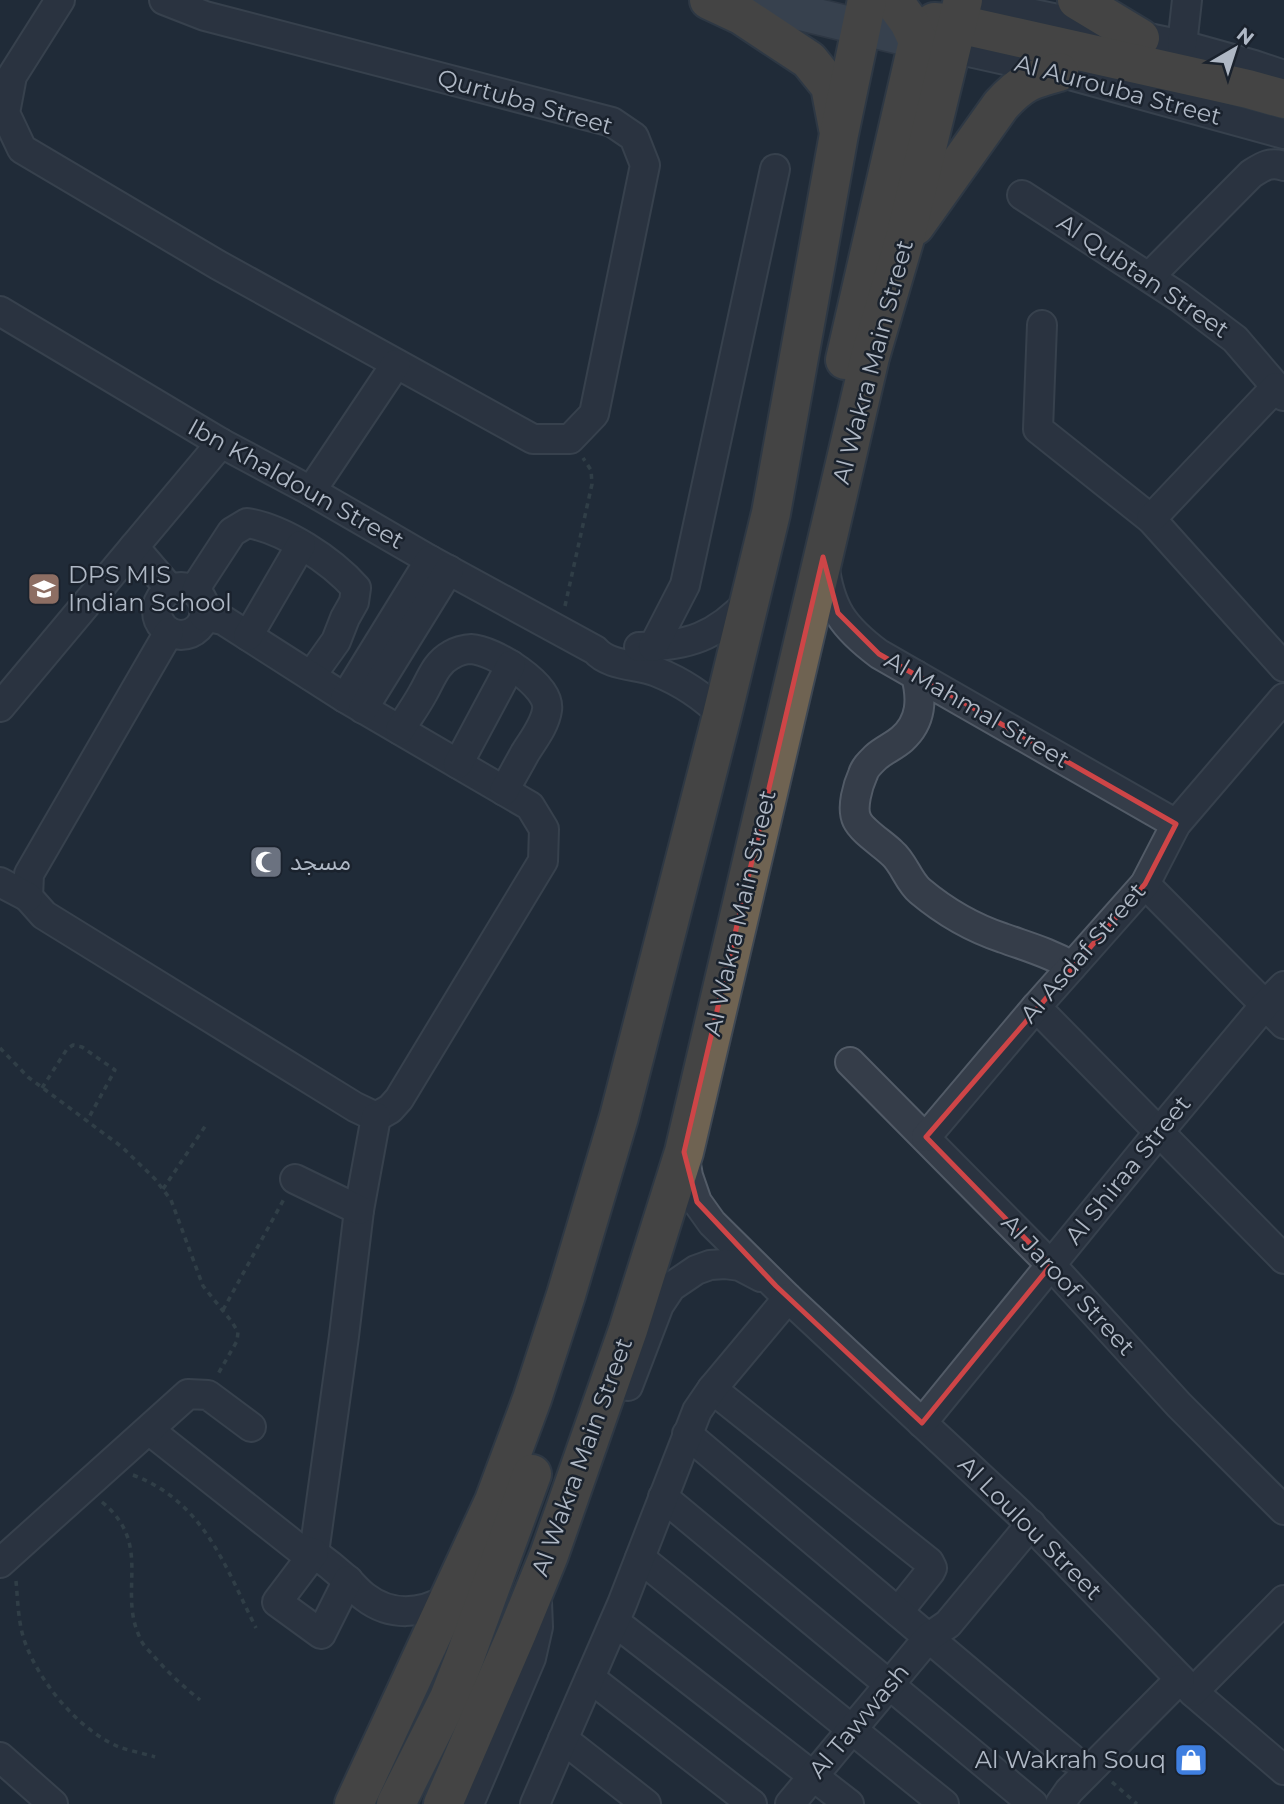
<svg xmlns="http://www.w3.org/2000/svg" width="1284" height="1804" viewBox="0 0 1284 1804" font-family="Montserrat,'Noto Sans Arabic',sans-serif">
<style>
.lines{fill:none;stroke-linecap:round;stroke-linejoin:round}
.minor-casing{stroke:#525b67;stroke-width:32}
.major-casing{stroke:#3e4652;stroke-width:38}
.highway-casing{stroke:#3f4853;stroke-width:42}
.path{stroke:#435659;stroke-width:3.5;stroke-dasharray:5 5;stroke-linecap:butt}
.minor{stroke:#353d49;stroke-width:28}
.major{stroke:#535c69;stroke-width:35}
.highway{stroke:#6f6352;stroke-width:38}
.marked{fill:none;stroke:#ce4547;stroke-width:5;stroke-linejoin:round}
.labels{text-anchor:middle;stroke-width:5;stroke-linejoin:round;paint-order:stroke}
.street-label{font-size:24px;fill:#afb8c5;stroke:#1a222d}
.poi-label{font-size:24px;fill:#afb8c5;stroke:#1a222d;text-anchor:start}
</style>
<rect width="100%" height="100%" fill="#212c38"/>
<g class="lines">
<defs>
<g id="minor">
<polyline points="60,0 12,76 5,113 22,149 218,265 533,439 570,439 594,414 645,165 634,137 612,122 205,16 164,0"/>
<polyline points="967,0 1182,45 1254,65 1284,75"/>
<polyline points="1182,45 1187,0"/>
<polyline points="951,48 1059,72 1284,134"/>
<polyline points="1022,195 1179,297 1235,339 1284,396"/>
<path d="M1149,277L1251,174C1262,167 1270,161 1284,166"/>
<path d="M0,311L221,443L311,491L430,560L595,650C610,667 638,664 657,672C682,682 703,696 722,715"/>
<polyline points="1042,325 1038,429 1151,519 1284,667"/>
<polyline points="311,491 396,364"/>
<polyline points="1151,519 1276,387"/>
<polyline points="134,547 170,589"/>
<path d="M824,563C830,609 843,627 879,654L1176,824"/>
<circle cx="181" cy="611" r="24"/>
<path d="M196,592L200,581L232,532L247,523C284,529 331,560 356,588L354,602L345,618L336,641L311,676"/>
<polyline points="169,632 29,874 28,897 44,915 355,1107 376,1117 390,1109 399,1099 543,861 544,829 530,806 345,698 223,620 204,616"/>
<polyline points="248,636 301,545"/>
<path d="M639,647C688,646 716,637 750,600"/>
<polyline points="653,647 685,585 775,169"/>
<path d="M916,675C922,699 922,721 902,739C894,746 884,750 876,757C871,762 865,767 863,774C858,785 851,808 857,820C862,831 883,844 892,853C904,863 908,881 920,891C945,912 973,928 1003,938C1028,947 1050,953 1072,966"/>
<polyline points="345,698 430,560"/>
<polyline points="0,707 221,443"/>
<polyline points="363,709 449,570"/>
<path d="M400,730C407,718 416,706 423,693C431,679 436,663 451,655C456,652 465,649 471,649C493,650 551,685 547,710C545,725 533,740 525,753C518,766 511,778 504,791"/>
<polyline points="458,764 511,665"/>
<polyline points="0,882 28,897"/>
<polyline points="1145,884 1284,1024"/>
<polyline points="1036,1007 1284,1259"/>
<polyline points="850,1062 1051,1265 1179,1405 1284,1510"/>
<path d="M376,1117L359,1210L344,1336L314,1553C325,1561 335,1569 345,1578C352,1584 357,1591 365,1597C391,1617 421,1614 448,1599"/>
<polyline points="926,1137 1036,1007 1145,884 1176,824 1284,698"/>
<polyline points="684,1153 688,1176 697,1202 712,1223 788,1298 1019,1513 1193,1692 1284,1770"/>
<polyline points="295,1179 359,1210"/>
<polyline points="628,1386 659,1305 671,1287 696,1270 710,1265 725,1264 740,1266 761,1277"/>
<polyline points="712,1389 929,1562 932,1568 930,1572 898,1612"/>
<polyline points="922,1423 1159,1132 1265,1005 1284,986"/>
<polyline points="149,1430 298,1548 314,1553 277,1602 321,1634 348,1580"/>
<polyline points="687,1434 1071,1758"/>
<polyline points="663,1497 1033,1804"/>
<polyline points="640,1558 944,1804"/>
<polyline points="0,1563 188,1394 208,1395 251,1427"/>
<polyline points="615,1622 849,1804"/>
<polyline points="590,1678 752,1804"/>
<polyline points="1193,1692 1284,1600"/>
<polyline points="563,1739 646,1804"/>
<polyline points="0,1757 53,1804"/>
<polyline points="469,1804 531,1658 538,1627 537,1603"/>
<polyline points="535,1804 622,1604 697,1411 712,1389 788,1298"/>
<polyline points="790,1804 929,1637 948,1624 1031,1524"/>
<polyline points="1060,1804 1069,1791 1180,1679"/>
</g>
<polyline id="major" points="748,0 940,46"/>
<g id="highway">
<polyline points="709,0 741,15 809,60 830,86 838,128"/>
<polyline points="1077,0 1140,38"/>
<polyline points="934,22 958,24 1248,89 1284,99"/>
<path d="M915,226L1001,105C1022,82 1030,80 1059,72"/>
<polyline points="845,360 918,41 909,22 893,0"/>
<polyline points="354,1804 494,1501 532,1399 566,1295 619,1117 722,715 771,513 839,134 867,0"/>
<polyline points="396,1804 449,1698 465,1657 532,1474"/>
<polyline points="443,1804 517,1633 549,1555 628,1330 684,1152 870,357 905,238 963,0"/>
</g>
</defs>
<!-- minor casing -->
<use href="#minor" class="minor-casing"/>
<!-- major casing -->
<use href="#major" class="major-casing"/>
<!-- highway casing -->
<use href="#highway" class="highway-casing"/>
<!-- path -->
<g class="path">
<polyline points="565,606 592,484 591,470 583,458"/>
<polyline points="0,1048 28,1077 122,1147 155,1179 171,1200 203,1286 232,1322 238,1332 237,1341 218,1374"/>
<polyline points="42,1088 67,1049 73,1045 82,1047 115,1070 87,1121"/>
<polyline points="163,1189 206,1125"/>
<polyline points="223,1310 284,1199"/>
<path d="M133,1475C204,1502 225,1566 256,1628"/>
<path d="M102,1502C154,1545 117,1590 140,1638C142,1644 148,1650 153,1655C167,1672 183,1686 200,1700"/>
<path d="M16,1581C18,1602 18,1625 26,1645C41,1684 79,1730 119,1747C130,1751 143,1753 155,1757"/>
<polyline points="1112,1782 1137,1804"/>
</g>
<!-- minor -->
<use href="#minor" class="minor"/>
<!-- major -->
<use href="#major" class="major"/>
<!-- highway -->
<use href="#highway" class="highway"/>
</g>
<!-- marked area -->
<path d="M0 0H1284V1804H0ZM823,557L838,613L879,654L1176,824L1145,884L926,1137L1051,1265L922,1423L776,1286L697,1202L684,1152Z" fill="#212c38" fill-opacity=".55" fill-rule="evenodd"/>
<path class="marked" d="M823,557L838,613L879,654L1176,824L1145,884L926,1137L1051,1265L922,1423L776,1286L697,1202L684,1152Z"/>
<!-- icons -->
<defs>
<symbol id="school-square" viewBox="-11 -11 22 22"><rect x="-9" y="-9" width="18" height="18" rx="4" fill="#8d6e63" stroke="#1a222d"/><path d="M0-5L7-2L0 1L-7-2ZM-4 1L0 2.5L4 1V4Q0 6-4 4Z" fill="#fff"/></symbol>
<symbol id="mosque-square" viewBox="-11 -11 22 22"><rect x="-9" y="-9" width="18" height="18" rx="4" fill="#6b7280" stroke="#1a222d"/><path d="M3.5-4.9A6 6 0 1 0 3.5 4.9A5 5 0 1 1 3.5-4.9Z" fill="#fff"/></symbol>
<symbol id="shop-square" viewBox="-11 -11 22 22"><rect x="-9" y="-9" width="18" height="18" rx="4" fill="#3f7fe0" stroke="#1a222d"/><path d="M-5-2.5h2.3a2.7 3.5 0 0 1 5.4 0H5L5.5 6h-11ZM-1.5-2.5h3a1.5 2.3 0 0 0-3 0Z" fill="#fff"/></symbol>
</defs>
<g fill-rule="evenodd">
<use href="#school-square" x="25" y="570" width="38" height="38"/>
<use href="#mosque-square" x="247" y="843" width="38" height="38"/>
<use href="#shop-square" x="1172" y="1741" width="38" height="38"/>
</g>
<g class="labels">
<!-- street labels -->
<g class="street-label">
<text transform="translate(1118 90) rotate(15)" y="8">Al Aurouba Street</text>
<text transform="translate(525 102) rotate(16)" y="8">Qurtuba Street</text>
<text transform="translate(1143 276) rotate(34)" y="8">Al Qubtan Street</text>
<text transform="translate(873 362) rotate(-75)" y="8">Al Wakra Main Street</text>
<text transform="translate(296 484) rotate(29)" y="8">Ibn Khaldoun Street</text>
<text transform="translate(977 710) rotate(30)" y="8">Al Mahmal Street</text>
<text transform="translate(740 913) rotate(-77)" y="8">Al Wakra Main Street</text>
<text transform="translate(1083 953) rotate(-49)" y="8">Al Asdaf Street</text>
<text transform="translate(1128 1170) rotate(-51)" y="8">Al Shiraa Street</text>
<text transform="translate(1068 1285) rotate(47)" y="8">Al Jaroof Street</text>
<text transform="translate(582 1457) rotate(-70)" y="8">Al Wakra Main Street</text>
<text transform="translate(1030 1528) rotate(45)" y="8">Al Loulou Street</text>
<text transform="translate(859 1721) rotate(-50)" y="8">Al Tawwash</text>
</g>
<!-- poi labels -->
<g class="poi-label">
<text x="68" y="583">DPS MIS<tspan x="68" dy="28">Indian School</tspan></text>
<text x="290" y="870">مسجد</text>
<text x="1166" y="1768" text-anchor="end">Al Wakrah Souq</text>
</g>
</g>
<!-- north arrow -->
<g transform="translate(1235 49) rotate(39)" stroke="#1a222d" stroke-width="5" paint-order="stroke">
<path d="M0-5L12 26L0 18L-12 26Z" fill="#afb8c5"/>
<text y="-10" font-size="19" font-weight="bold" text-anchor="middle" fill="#afb8c5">N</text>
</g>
</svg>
